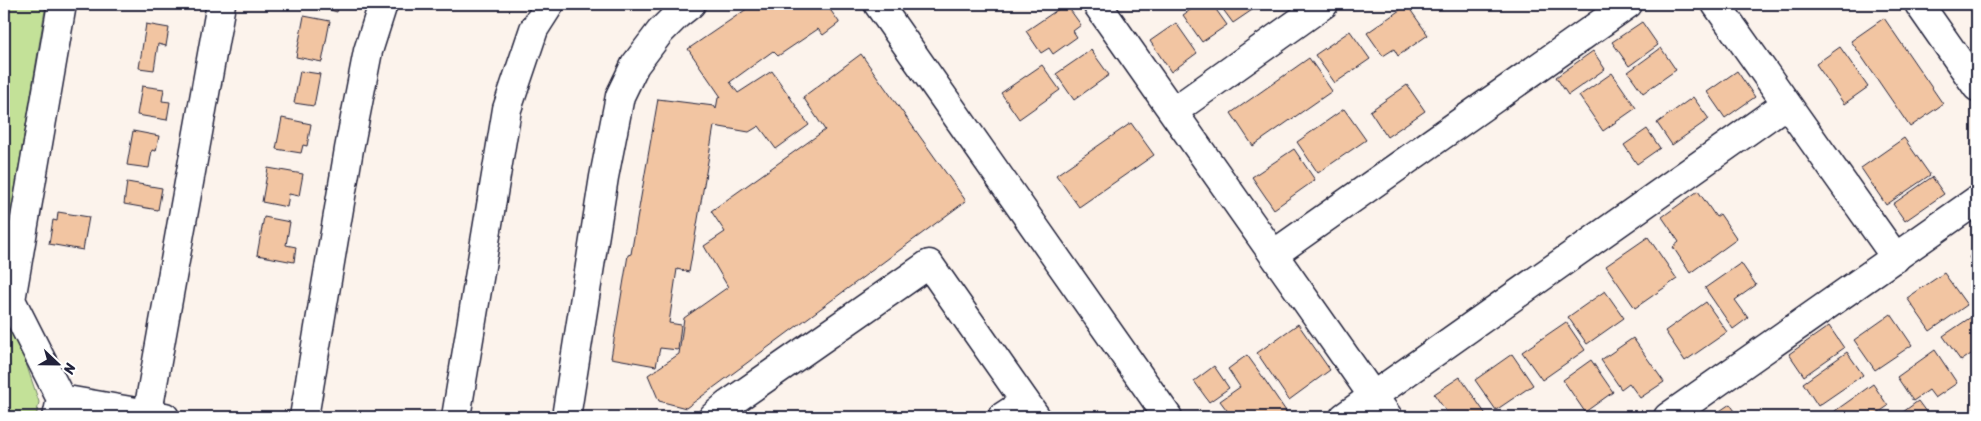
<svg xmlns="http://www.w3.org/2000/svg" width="1981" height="421" viewBox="0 0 1981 421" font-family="Sriracha,sans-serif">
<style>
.green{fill:#c3e198;stroke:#72826a}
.building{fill:#f2c5a2;stroke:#22223b}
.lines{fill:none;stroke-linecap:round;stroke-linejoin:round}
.minor-casing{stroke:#22223b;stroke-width:31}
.minor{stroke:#fff;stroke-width:28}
</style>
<rect width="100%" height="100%" fill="#fcf3ec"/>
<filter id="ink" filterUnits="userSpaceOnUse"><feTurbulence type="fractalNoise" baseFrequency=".02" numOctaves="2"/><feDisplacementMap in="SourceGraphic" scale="10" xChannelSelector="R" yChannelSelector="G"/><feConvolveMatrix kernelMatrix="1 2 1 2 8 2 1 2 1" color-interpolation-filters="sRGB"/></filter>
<g filter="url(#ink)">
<!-- green -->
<g class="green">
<polygon points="4,4 46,4 4,255"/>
<polygon points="4,298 39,402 36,417 4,417"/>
</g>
<!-- building -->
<g class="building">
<polygon points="310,4 339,4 337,12"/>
<polygon points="754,4 826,4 839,22 839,23 823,35 818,29 778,56 773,51 730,82 738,93 772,71 809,125 776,149 759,126 749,132 714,126 689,272 677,269 669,323 681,325 678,350 660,348 656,366 611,358 628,255 631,254 658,99 714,106 716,109 718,98 721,97 688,49"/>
<polygon points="1066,4 1081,25 1073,31 1077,37 1053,54 1049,48 1041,53 1026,31"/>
<polygon points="1199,4 1212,4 1227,25 1202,42 1183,15"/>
<polygon points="1219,4 1261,4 1233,23"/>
<polygon points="1407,5 1428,35 1398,56 1394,49 1383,56 1367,33"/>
<polygon points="304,16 330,21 322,62 296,57"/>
<polygon points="1884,18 1943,104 1910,127 1851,41"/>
<polygon points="1642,22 1658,45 1629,66 1612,42"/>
<polygon points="1176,23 1197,53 1171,72 1150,41"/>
<polygon points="146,24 169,28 166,46 158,44 154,70 139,68"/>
<polygon points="1350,31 1370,59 1335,83 1315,55"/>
<polygon points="1840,47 1868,87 1844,104 1816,64"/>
<polygon points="1661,48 1676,70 1643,93 1628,72"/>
<polygon points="1091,50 1109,75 1074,100 1056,74"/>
<polygon points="1593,51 1605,69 1568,95 1556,77"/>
<polygon points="861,54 966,201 686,408 659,401 648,375 679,354 684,318 728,287 704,246 725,232 711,211 825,130 803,97"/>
<polygon points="1309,58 1332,91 1253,146 1231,113"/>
<polygon points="1042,65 1060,90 1019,119 1001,93"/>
<polygon points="300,71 320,74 314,106 294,103"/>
<polygon points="1737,71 1755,97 1725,118 1707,92"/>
<polygon points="1612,73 1636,108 1603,131 1579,96"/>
<polygon points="1407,85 1425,111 1387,137 1370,111"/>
<polygon points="142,86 164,89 162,101 170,102 167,120 137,115"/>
<polygon points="1693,97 1709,119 1672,145 1657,123"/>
<polygon points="1344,109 1366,140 1318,173 1297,142"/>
<polygon points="282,118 311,124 307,146 303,145 301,153 276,149"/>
<polygon points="1131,123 1154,155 1079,207 1056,175"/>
<polygon points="1647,129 1660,148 1637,164 1624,145"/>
<polygon points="133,131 159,136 156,151 152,150 149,168 127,165"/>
<polygon points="1904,138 1930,175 1886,205 1861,168"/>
<polygon points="1294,149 1315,180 1274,209 1252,177"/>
<polygon points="268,168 303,174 299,196 289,194 287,207 262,202"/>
<polygon points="1932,177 1944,194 1905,221 1893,204"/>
<polygon points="127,182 162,188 158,210 124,204"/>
<polygon points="1698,191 1716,217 1720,214 1737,239 1690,273 1673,247 1679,242 1662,217"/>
<polygon points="58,212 89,217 83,250 49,244 53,220 57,221"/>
<polygon points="264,217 290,222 286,245 296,247 294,262 257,255"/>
<polygon points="1648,237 1677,279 1635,308 1606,266"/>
<polygon points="1977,252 1977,270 1969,257"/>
<polygon points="1741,263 1756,285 1735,300 1748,318 1733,329 1705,288"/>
<polygon points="1944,273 1967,305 1930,331 1907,298"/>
<polygon points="1605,291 1624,318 1587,344 1568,317"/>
<polygon points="1706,302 1727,332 1685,361 1665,331"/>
<polygon points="1977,313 1977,350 1961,361 1943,336"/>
<polygon points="1891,314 1912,345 1875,370 1854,340"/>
<polygon points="1566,322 1585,350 1542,380 1522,352"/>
<polygon points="1298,324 1330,370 1289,400 1257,353"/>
<polygon points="1829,326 1844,348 1804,376 1789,354"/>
<polygon points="1633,338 1664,382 1640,398 1629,383 1621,389 1601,360"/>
<polygon points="1935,350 1957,383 1935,398 1929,390 1913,401 1897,377"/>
<polygon points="1847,352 1863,375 1818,406 1803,383"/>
<polygon points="1512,354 1533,385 1496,410 1475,380"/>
<polygon points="1247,355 1260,373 1290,417 1232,417 1220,401 1240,387 1228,369"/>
<polygon points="1591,360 1613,392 1585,412 1563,380"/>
<polygon points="1214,366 1229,388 1209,402 1194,381"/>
<polygon points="1460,377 1487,416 1485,417 1450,417 1434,394"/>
<polygon points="1873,384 1888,406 1872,417 1834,417 1832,413"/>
<polygon points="1918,401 1929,416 1907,417 1903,412"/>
<polygon points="1730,404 1739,417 1711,417"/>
</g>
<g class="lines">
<defs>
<g id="minor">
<polyline points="878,4 1168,417"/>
<polyline points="1097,4 1373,396 1786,104"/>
<polyline points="1716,4 1896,258"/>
<polyline points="1919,4 1977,87"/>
<polyline points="1174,111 1324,4"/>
<polyline points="1274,254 1628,4"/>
<polyline points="61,399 165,417"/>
<polyline points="57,417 61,399 11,300 62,4"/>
<polyline points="147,417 221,4"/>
<polyline points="304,417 349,149 368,51 383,4"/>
<polyline points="456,417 507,109 534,29 550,4"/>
<polyline points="566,417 604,177 620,96 635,65 660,32 677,15 691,4"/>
<polyline points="713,417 727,405 929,264 1036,417"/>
<polyline points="1002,417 1025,402"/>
<polyline points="1344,417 1373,396 1388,417"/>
<polyline points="1668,417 1977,200"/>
</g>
</defs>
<!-- minor casing -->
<use href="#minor" class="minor-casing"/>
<!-- minor -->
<use href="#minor" class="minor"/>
</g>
</g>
<!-- margin -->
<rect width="1981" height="421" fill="none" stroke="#fff" stroke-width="20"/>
<rect x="10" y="10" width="1961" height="401" fill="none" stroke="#22223b" stroke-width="2" filter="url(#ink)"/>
<!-- north arrow -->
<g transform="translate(58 364) rotate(112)" stroke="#ffffff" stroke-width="4" paint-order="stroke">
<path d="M0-4L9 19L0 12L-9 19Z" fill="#22223b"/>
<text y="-8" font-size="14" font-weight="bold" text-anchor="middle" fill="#22223b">N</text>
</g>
</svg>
